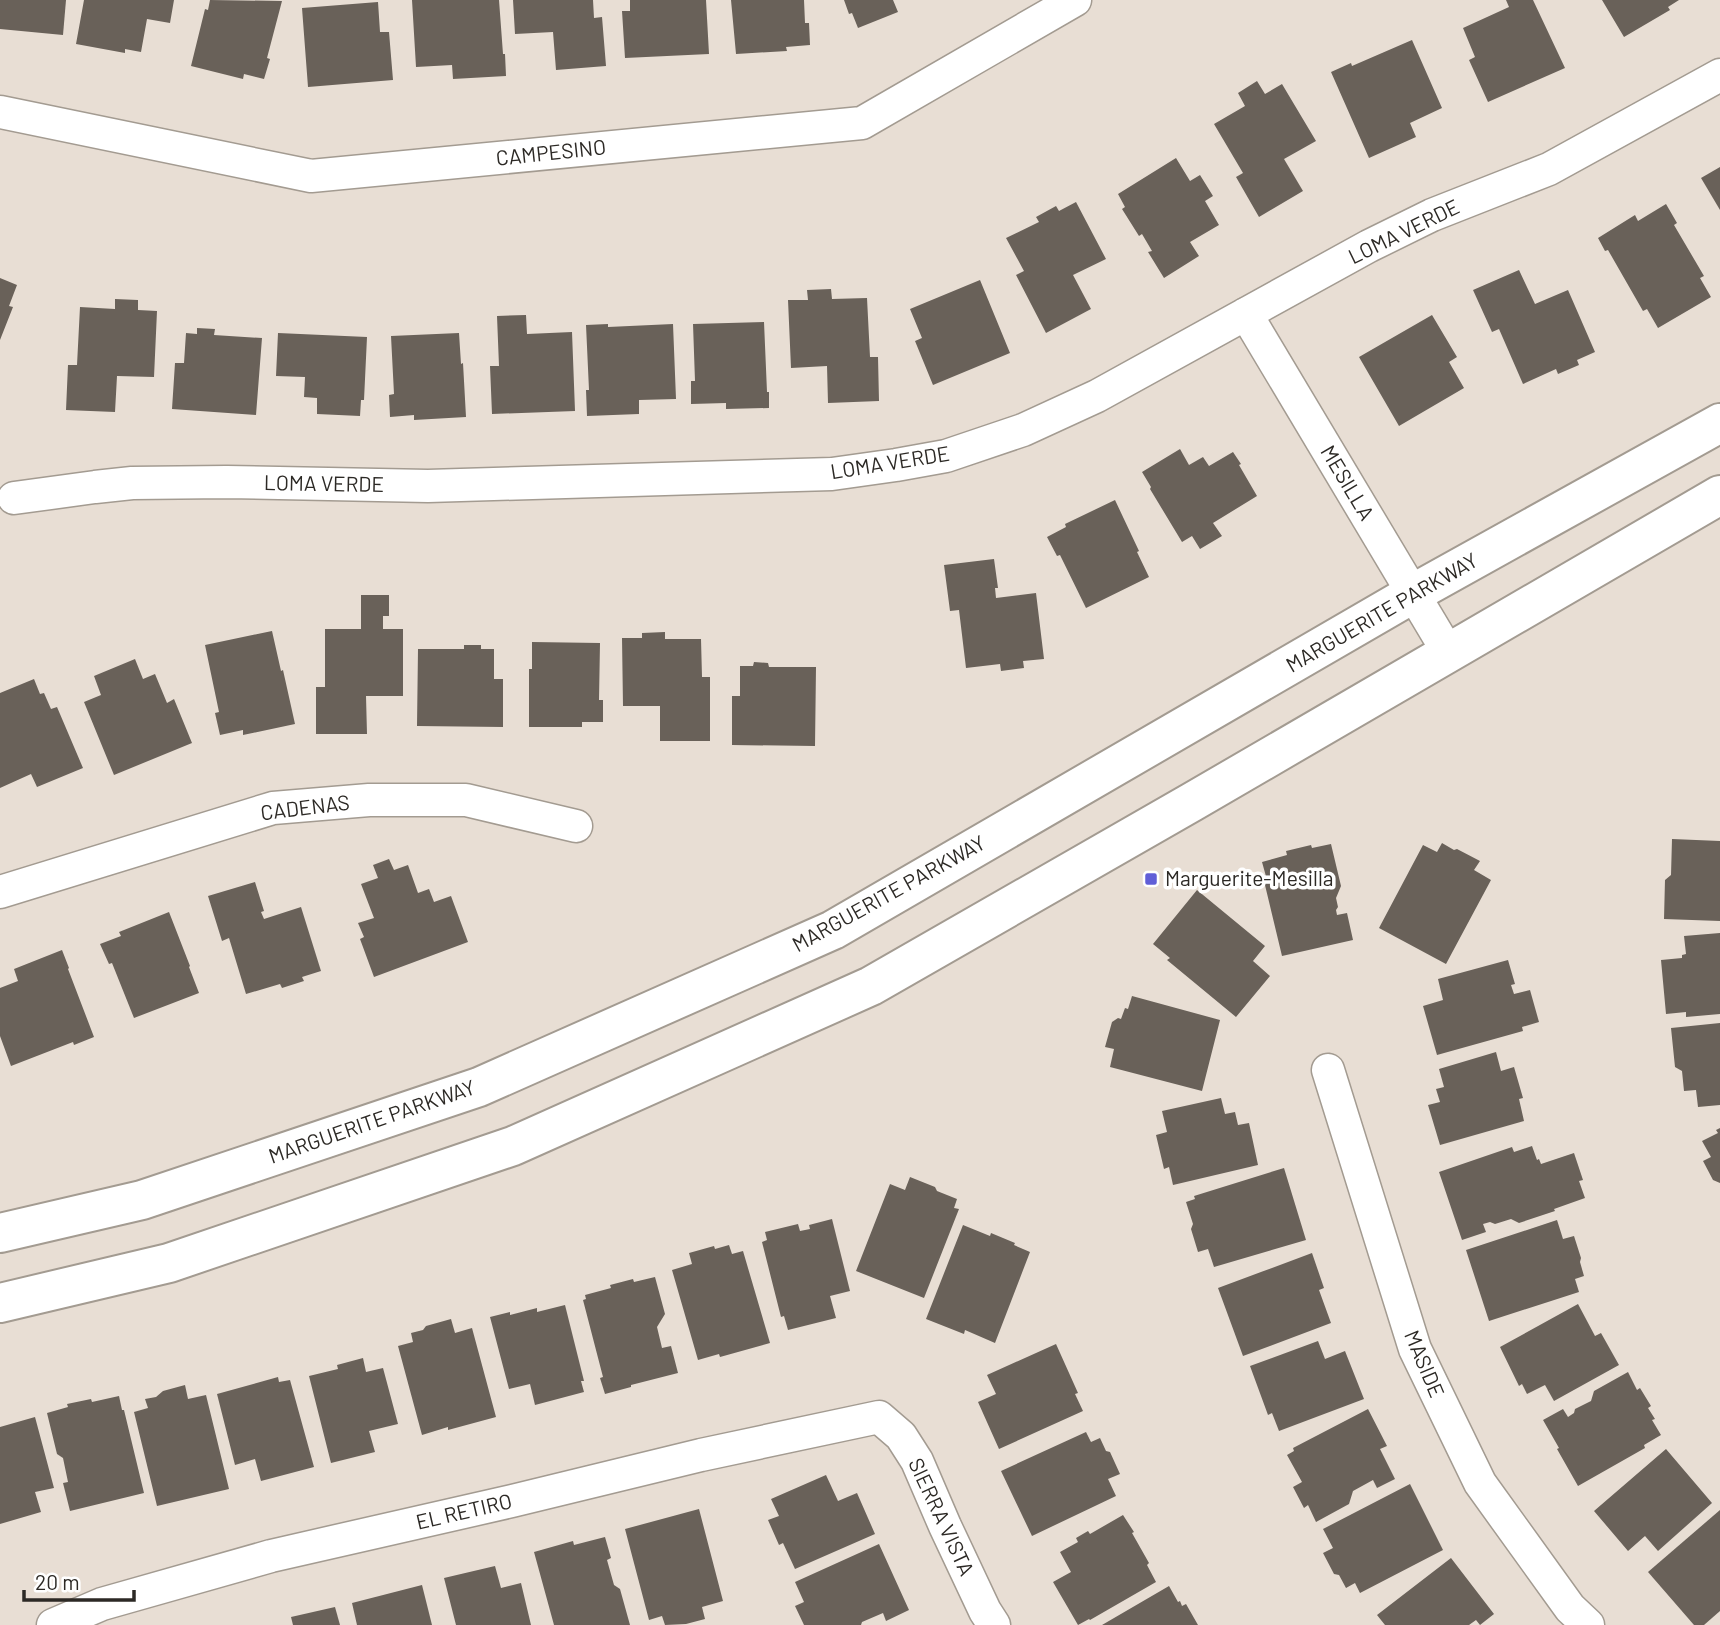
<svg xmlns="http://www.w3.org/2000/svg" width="1720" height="1625" viewBox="0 0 1720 1625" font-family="Barlow,sans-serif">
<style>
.building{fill:#696159}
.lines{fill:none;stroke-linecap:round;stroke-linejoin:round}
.minor-casing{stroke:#a39b91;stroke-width:35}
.primary-casing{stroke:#a39b91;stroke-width:42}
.minor{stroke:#fff;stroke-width:32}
.primary{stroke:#fff;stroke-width:38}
.poi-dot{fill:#605ed7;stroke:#fff;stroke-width:2.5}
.labels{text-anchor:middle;stroke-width:7;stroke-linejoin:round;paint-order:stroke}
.street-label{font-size:21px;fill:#2c2925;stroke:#fff}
.poi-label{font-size:21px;fill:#2c2925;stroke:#fff;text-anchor:start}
</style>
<rect width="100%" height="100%" fill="#e8ded4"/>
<!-- building -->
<g class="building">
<polygon points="0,0 66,0 63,35 0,29"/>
<polygon points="84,0 174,0 170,23 147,19 141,52 125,49 125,53 76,44"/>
<polygon points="210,0 282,1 267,58 270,59 264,79 244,74 243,79 191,66 205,9 208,10"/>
<polygon points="412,0 499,0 503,54 505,54 506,76 453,79 452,65 416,67"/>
<polygon points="513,0 593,0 594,18 602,17 606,66 556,70 553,32 515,34"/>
<polygon points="630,0 706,0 709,54 625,58 622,11 630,11"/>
<polygon points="731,0 804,0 805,23 809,23 810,45 786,47 787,51 736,54"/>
<polygon points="844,0 893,0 898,12 858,28 852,13 849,14"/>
<polygon points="1506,0 1533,0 1565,68 1488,102 1469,60 1475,57 1463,28 1509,7"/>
<polygon points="1602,0 1679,0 1668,7 1670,10 1624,37"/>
<polygon points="378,2 380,32 389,32 393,80 308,87 302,8"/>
<polygon points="1412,40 1442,108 1410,123 1416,137 1369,158 1331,72 1351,63 1352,66"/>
<polygon points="1257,81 1265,94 1282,84 1316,141 1284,159 1303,191 1259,217 1236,177 1243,173 1214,124 1245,106 1238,93"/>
<polygon points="1176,158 1190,181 1200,175 1213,196 1205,201 1219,225 1190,242 1199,256 1164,278 1148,252 1152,251 1142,234 1139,236 1122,209 1125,207 1118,194"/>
<polygon points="1720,167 1720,210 1701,178"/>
<polygon points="1076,202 1106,259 1073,275 1091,309 1046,333 1016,275 1024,271 1006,238 1039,222 1036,217 1056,206 1059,211"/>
<polygon points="1666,204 1677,223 1674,225 1704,276 1700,278 1711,297 1658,328 1647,309 1643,311 1608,250 1605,251 1598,238 1635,215 1638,221"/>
<polygon points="1519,270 1535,304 1568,290 1595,352 1577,360 1579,365 1558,374 1556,369 1523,384 1499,329 1492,332 1473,290"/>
<polygon points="0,278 17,285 9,306 13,307 0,340"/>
<polygon points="980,280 1010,353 933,385 915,341 922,338 910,309"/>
<polygon points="831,289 832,299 867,298 870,357 878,357 879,401 828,403 827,366 791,368 788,300 808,300 807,290"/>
<polygon points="115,299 138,300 138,310 157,311 154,377 117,376 115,412 66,410 68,365 77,365 80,307 115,309"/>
<polygon points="526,315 527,334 572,332 575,411 492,414 490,366 499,366 497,316"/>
<polygon points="1432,315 1457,357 1449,362 1464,388 1399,426 1359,357"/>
<polygon points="764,322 767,392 769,392 769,408 726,409 726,403 691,404 691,381 695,381 693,324"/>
<polygon points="608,324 608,327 673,324 676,399 639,400 639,414 587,416 586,390 589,390 586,325"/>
<polygon points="197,328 215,329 214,335 262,338 256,415 172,409 175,363 184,363 186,333 197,334"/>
<polygon points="278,333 367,337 364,400 361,400 360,416 317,414 317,398 304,397 305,377 276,376"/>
<polygon points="459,333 461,364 463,363 466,417 414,420 414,415 390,417 389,395 394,394 391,336"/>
<polygon points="1180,449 1189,465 1203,457 1209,466 1233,452 1241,464 1239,465 1257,496 1213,523 1222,536 1200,549 1192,536 1182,542 1150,489 1151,487 1142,472"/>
<polygon points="1115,500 1139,551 1137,552 1149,577 1086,608 1060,555 1057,556 1047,537 1066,527 1065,524"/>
<polygon points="994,559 998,588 995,588 996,598 1036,593 1044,659 1023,661 1024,668 1001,671 1000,664 966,668 959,610 950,611 944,565"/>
<polygon points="361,595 389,595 389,616 383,616 383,629 403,629 403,696 366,696 367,734 316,734 316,687 325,687 325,629 361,629"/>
<polygon points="272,631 281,671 283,670 295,724 243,735 243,730 220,735 215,713 219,712 205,645"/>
<polygon points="665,632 665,639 701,639 702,677 710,677 710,741 660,741 660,706 623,706 622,638 642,638 642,633"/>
<polygon points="532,642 600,643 599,700 603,700 603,722 582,722 582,727 529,727 529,669 532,669"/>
<polygon points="464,645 481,645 481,649 494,649 494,679 503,679 503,727 417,726 418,649 464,649"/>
<polygon points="135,659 143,679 155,674 167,703 174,699 192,743 114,775 84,702 101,695 94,676"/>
<polygon points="754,662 768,663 769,667 816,667 815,746 732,745 732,696 740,696 740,666 753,666"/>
<polygon points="34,679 40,694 44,693 51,709 57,707 83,768 37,787 31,774 0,788 0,693"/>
<polygon points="1672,839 1720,841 1720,921 1664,919 1665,880 1671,875"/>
<polygon points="1442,843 1454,850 1457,849 1480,861 1474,870 1491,880 1446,964 1379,928 1423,845 1437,852"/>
<polygon points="1331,844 1341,886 1336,898 1338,907 1336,910 1337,915 1347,913 1353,940 1282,956 1264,881 1267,880 1262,862 1287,855 1286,851 1311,845 1312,848"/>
<polygon points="389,859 394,870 408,865 418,893 429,889 434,902 451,896 468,942 374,977 360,939 364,937 358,923 374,918 361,884 378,878 373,865"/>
<polygon points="255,882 264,911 261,912 264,919 301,907 321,971 302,977 304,981 282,988 280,984 246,994 229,938 222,941 208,896"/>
<polygon points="1197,890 1265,946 1253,961 1270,976 1236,1017 1167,960 1170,958 1153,944"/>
<polygon points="169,912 190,966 189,967 199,993 134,1018 112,963 109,964 100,944 121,936 119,932"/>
<polygon points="1720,933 1720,1014 1686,1017 1686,1012 1666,1014 1661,960 1682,958 1682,955 1686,954 1684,936"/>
<polygon points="62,950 69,968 68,969 94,1037 74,1045 73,1042 11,1066 0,1036 0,988 18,981 14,969"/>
<polygon points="1508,960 1515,984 1511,985 1514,994 1530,990 1539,1022 1522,1027 1523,1031 1437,1055 1423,1006 1443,1000 1438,979"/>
<polygon points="1132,996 1220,1020 1202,1091 1110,1067 1114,1049 1105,1047 1112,1022 1118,1018 1121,1019 1125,1008 1128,1009"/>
<polygon points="1720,1023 1720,1105 1698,1107 1696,1090 1684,1091 1682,1071 1675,1067 1671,1028"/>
<polygon points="1496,1052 1501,1071 1514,1067 1523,1098 1519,1099 1524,1121 1440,1145 1428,1105 1440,1102 1436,1089 1444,1087 1439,1069"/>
<polygon points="1221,1098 1225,1114 1235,1112 1238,1125 1249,1123 1258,1165 1173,1185 1169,1167 1164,1169 1156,1135 1167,1132 1162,1111"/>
<polygon points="1720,1128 1720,1183 1713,1180 1703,1161 1711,1157 1702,1141 1718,1133 1716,1130"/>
<polygon points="1532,1146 1537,1160 1539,1159 1541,1164 1574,1153 1583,1180 1579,1181 1585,1198 1554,1209 1555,1211 1519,1223 1511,1219 1495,1224 1490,1222 1483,1224 1486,1232 1462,1240 1439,1172 1512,1147 1514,1152"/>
<polygon points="1284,1168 1306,1240 1214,1267 1208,1249 1198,1252 1191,1229 1193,1224 1186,1202 1195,1199 1194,1196"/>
<polygon points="910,1177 935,1187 937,1191 957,1199 954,1208 959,1209 924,1298 856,1271 890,1184 905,1190"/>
<polygon points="832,1219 850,1291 830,1296 836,1318 788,1330 784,1316 781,1317 762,1242 767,1240 765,1232 798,1224 800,1231 810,1229 809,1225"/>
<polygon points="1557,1220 1563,1239 1574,1236 1581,1258 1580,1262 1584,1276 1575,1279 1579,1292 1489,1321 1466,1250"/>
<polygon points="963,1225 990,1236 991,1233 1015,1243 1014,1245 1030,1252 995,1343 965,1330 964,1334 926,1319"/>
<polygon points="729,1245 732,1254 743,1251 770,1343 720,1357 719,1354 698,1360 672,1270 692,1264 689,1253 714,1246 715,1249"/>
<polygon points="1312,1253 1324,1288 1319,1290 1331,1323 1243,1356 1218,1288"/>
<polygon points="655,1277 665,1314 657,1327 662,1348 671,1346 678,1373 631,1385 631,1387 605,1394 600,1378 603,1377 583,1300 586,1299 585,1295 611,1288 610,1285 633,1279 634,1282"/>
<polygon points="1578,1304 1595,1336 1601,1333 1619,1365 1554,1401 1545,1385 1527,1394 1522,1384 1519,1386 1500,1347"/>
<polygon points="565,1305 584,1381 581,1381 584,1392 535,1405 530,1384 509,1389 490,1317 510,1312 510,1315 537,1308 537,1312"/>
<polygon points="451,1319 455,1333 472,1328 496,1417 448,1430 448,1427 422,1435 398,1346 413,1342 411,1333 423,1330 426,1326"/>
<polygon points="1318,1341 1325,1359 1345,1351 1364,1399 1279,1431 1272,1413 1268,1415 1250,1366"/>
<polygon points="1056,1344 1078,1393 1075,1394 1083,1411 999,1449 978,1402 996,1394 987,1375"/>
<polygon points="363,1358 366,1372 383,1368 398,1424 369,1431 375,1452 331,1463 309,1376 338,1369 337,1365"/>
<polygon points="1628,1372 1637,1390 1640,1388 1651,1406 1648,1408 1655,1419 1652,1420 1661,1435 1644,1445 1645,1448 1578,1486 1557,1449 1559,1448 1543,1420 1563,1409 1568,1417 1574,1413 1575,1409 1591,1401 1594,1391"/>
<polygon points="278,1377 279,1382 290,1380 314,1467 261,1481 255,1459 235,1465 217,1394"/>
<polygon points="185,1385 188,1399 206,1395 229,1489 157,1506 134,1412 148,1408 145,1399 156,1397 163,1391"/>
<polygon points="119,1396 122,1410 124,1410 144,1493 70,1511 63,1483 68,1482 63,1458 57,1454 47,1413 68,1407 67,1404 91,1399 92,1402"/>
<polygon points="1368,1409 1387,1446 1380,1449 1395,1479 1377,1488 1373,1480 1353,1491 1349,1504 1316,1522 1308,1505 1304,1508 1293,1487 1302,1482 1287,1455 1294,1451 1293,1448"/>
<polygon points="35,1417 54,1488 35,1492 41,1512 0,1524 0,1427"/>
<polygon points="1086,1432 1091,1442 1100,1438 1106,1451 1110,1452 1120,1474 1108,1479 1116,1496 1032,1536 1001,1471"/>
<polygon points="1666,1449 1712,1503 1658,1551 1645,1536 1628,1551 1594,1511"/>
<polygon points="826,1475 838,1501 857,1493 875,1534 795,1569 783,1543 779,1545 768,1520 779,1516 771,1499"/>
<polygon points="1410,1484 1443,1550 1360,1593 1355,1583 1346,1588 1339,1575 1334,1574 1323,1553 1333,1548 1323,1529"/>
<polygon points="699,1509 723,1601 702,1607 705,1619 686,1624 665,1625 662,1616 649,1620 625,1529"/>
<polygon points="1720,1510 1720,1611 1704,1625 1694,1625 1648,1572"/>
<polygon points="1123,1515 1134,1532 1132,1533 1149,1563 1147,1565 1156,1582 1090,1620 1089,1619 1078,1625 1053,1582 1071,1572 1060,1552 1078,1542 1076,1538 1088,1531 1090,1534"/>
<polygon points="605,1537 611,1558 607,1560 614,1585 620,1589 630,1625 554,1625 534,1552 573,1541 574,1545"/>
<polygon points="879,1544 909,1610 886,1621 883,1613 862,1622 861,1625 804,1625 795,1606 804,1602 795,1582"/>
<polygon points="1451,1558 1494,1614 1480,1625 1476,1620 1469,1625 1385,1625 1377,1615"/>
<polygon points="495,1566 501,1588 521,1583 531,1625 456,1625 444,1578"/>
<polygon points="422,1585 432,1625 357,1625 352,1603"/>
<polygon points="1169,1586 1178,1602 1180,1601 1182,1606 1186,1604 1198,1625 1102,1625"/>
<polygon points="335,1607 340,1625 293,1625 291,1617"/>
</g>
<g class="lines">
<defs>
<g id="minor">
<polyline points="0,112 311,176 862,123 1075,0"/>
<polyline points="1246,314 1448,652"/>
<polyline points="14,498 95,487 132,483 227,482 428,486 832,474 896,465 946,456 1023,430 1097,396 1369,246 1432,215 1549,169 1720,75"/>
<polyline points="0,892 273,808 369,800 466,800 576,826"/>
<polyline points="1328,1070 1415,1349 1480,1483 1570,1608 1588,1625"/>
<polyline points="53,1625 102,1604 271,1556 512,1501 701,1455 879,1417 901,1436 917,1461 945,1526 985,1611 994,1625"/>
</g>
<g id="primary">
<polyline points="0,1233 142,1200 479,1087 833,930 1414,593 1720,423"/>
<polyline points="0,1303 169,1263 513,1146 871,986 1192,802 1720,495"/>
</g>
</defs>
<!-- minor casing -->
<use href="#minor" class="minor-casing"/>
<!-- primary casing -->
<use href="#primary" class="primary-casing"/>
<!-- minor -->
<use href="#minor" class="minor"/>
<!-- primary -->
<use href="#primary" class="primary"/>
</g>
<!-- markers -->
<rect class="poi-dot" x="1144" y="872" width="14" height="14" rx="3.5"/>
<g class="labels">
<!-- street labels -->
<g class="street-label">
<text transform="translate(551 153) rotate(-6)" y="7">CAMPESINO</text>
<text transform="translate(1404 232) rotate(-26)" y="7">LOMA VERDE</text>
<text transform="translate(890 463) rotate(-9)" y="7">LOMA VERDE</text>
<text transform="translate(1347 483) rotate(59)" y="7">MESILLA</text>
<text transform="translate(324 484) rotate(1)" y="7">LOMA VERDE</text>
<text transform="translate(1382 613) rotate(-30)" y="7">MARGUERITE PARKWAY</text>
<text transform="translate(305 808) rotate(-7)" y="7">CADENAS</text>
<text transform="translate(889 894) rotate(-29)" y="7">MARGUERITE PARKWAY</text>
<text transform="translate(372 1122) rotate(-19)" y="7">MARGUERITE PARKWAY</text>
<text transform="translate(1424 1364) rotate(67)" y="7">MASIDE</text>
<text transform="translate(464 1512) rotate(-13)" y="7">EL RETIRO</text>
<text transform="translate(941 1517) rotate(65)" y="7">SIERRA VISTA</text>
</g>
<!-- poi labels -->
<g class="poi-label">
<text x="1165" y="886">Marguerite-Mesilla</text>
</g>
</g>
<!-- scale -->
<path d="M24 1590v10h110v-10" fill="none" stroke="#2c2925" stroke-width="3.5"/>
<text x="35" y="1590" font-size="21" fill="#2c2925" stroke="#ffffff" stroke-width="5" paint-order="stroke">20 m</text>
</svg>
